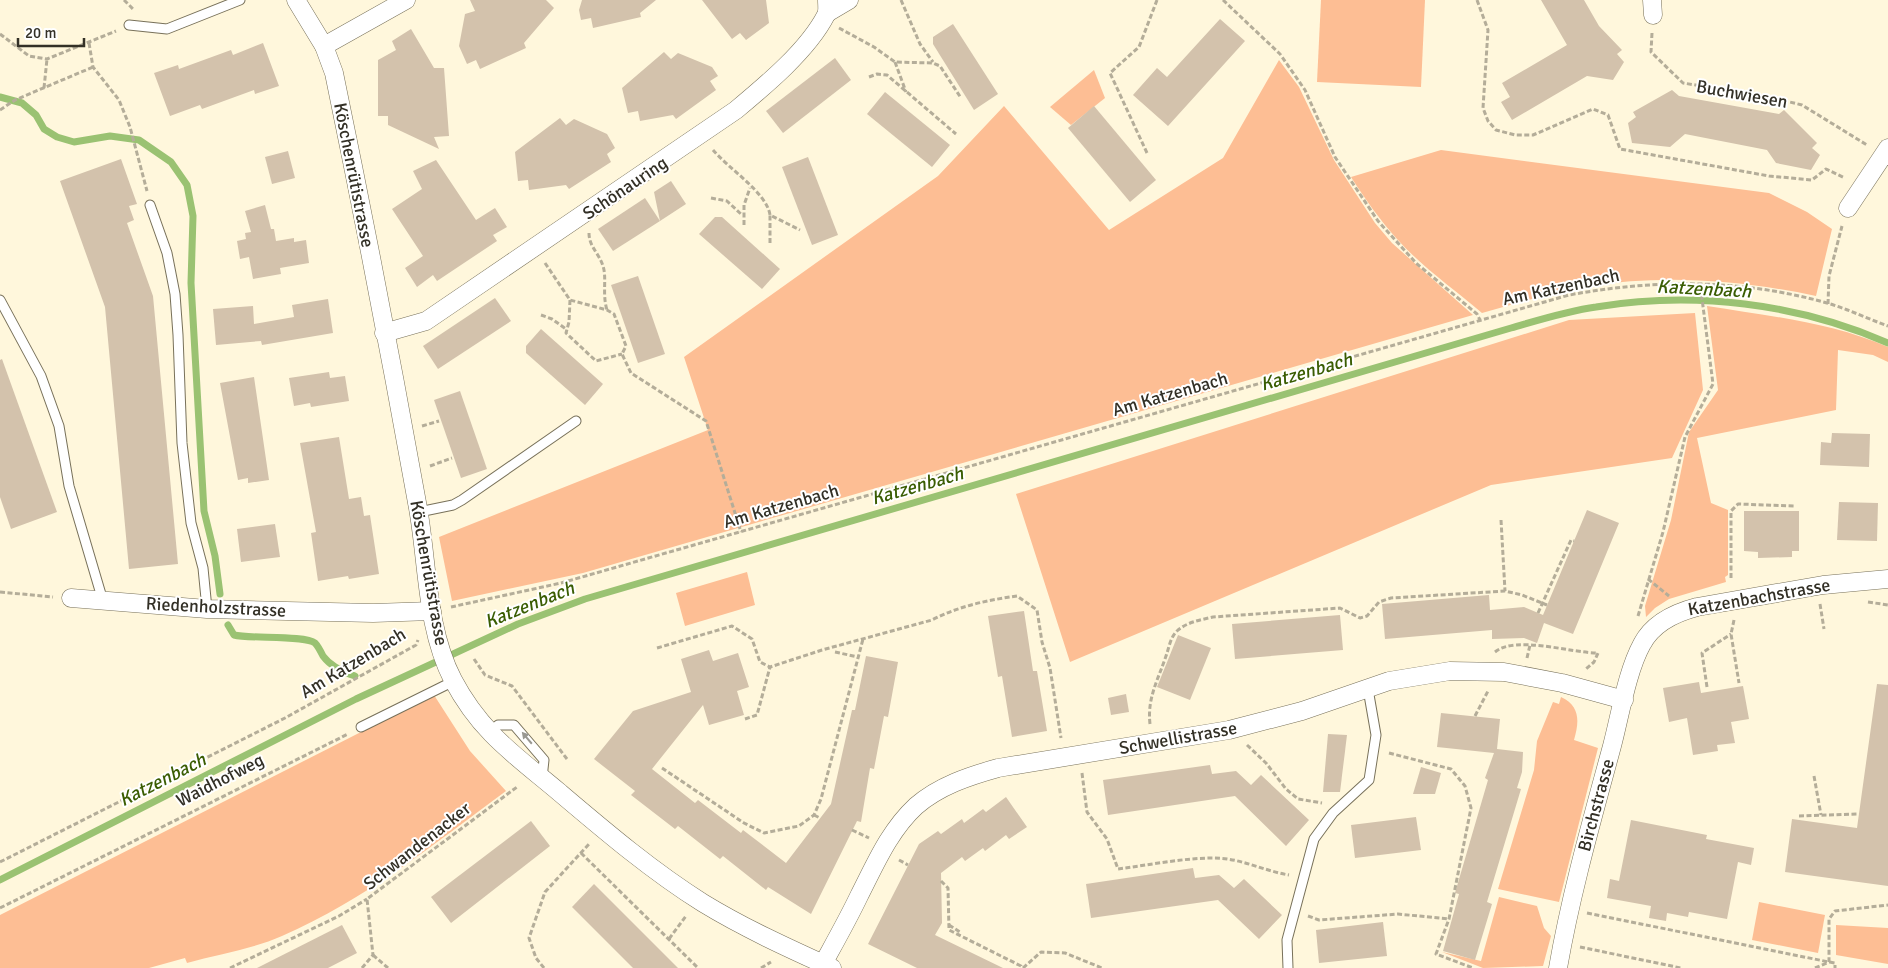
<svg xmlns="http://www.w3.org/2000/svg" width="1888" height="968" viewBox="0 0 1888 968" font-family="Signika,sans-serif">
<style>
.green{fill:#fdbe94}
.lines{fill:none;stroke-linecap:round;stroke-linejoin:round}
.stream{stroke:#9ac272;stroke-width:7}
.building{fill:#d3c2ac}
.service-casing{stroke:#78715a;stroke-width:11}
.minor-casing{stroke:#78715a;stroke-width:19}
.path{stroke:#b4ad99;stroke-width:3;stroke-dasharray:5 2.5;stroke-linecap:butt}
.service{stroke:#fff;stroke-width:9}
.minor{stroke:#fff;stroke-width:18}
.oneway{fill:#999892}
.labels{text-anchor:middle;stroke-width:4;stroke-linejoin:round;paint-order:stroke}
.street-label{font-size:18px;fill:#333026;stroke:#fff}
.water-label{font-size:19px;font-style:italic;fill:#3a5d03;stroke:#fff}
</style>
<rect width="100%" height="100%" fill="#fff7dc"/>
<!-- green -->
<g class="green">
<polygon points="1321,0 1425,0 1421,87 1317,82"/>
<polygon points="1279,60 1299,87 1334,160 1375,223 1392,243 1473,315 583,573 452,601 439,537 708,430 684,357 938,176 1004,106 1109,230 1223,158"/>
<polygon points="1094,70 1105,98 1071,125 1050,107"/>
<path d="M1441,150L1769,193L1807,212L1832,229L1816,296C1741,280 1665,274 1589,286C1553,292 1518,303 1482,313C1454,289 1422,267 1397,239C1380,220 1365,199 1351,177Z"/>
<path d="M1707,306C1769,316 1830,322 1888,347V362L1873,355L1838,350L1836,410L1697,438L1711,503L1728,510V575L1725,577L1726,582L1669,599L1655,608L1646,617L1645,606L1671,520L1689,432L1718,390Z"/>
<polygon points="1695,313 1703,390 1672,458 1491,485 1070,662 1016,494 1569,320"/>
<polygon points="747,572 755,605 685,626 676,593"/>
<path d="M434,695L470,751L506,791C434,844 365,900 282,936C253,949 218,954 187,963L185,958L149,968H0V915Z"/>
<path d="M1561,697C1581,706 1579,723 1574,740L1598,748L1559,902L1498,889L1534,770L1537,741L1553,702L1559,704Z"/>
<polygon points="1499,897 1537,906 1544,928 1551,936 1543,966 1483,968 1442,952 1481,961"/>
<polygon points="1759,902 1825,915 1818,953 1752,940"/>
<polygon points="1836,925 1888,928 1888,964 1836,955"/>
</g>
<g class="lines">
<!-- stream -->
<g class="stream">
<polyline points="0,97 22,103 36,115 44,129 57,137 74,142 110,136 139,140 171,162 187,185 193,216 191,283 204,511 215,556 220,594"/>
<path d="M228,625L234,635C250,639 305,635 315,643C318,646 321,652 323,656C331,667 343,672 355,676"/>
<path d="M0,880L356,699L518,624L585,599L1511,328C1539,320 1567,311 1596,307C1694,291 1797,303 1888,343"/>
</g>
</g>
<!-- building -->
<g class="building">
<polygon points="470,0 546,0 554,8 524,43 526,48 480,69 476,60 467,64 459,46 465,14 475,11"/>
<polygon points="582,0 656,0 640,13 641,17 593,28 591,18 581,20 579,10"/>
<polygon points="702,0 766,0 769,23 746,40 740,33 732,39"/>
<polygon points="1541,0 1584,0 1599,26 1622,50 1617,54 1624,62 1613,80 1587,76 1512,120 1501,102 1510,97 1502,83 1567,45"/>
<polygon points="1220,19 1245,41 1168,126 1133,95 1157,68 1167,77"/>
<polygon points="953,24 998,94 974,110 933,44 933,37"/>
<polygon points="411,29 434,68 444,68 449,136 434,137 439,149 388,125 388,116 378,116 378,60 396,50 392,41"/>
<polygon points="263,43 279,86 255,94 254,90 202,109 200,105 170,116 154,73 178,65 179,69 231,50 233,55"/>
<polygon points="664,52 671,59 678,53 712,67 718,76 710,81 716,90 676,119 673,115 640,121 638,111 628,113 622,88"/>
<polygon points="835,58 851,80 783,133 766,111"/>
<polygon points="1672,90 1679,96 1779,114 1784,110 1817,143 1812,148 1820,155 1811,170 1776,163 1767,150 1685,134 1670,147 1632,143 1628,123 1636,117 1633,112"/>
<polygon points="885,92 950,145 932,167 867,114"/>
<polygon points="1094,106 1156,180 1130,202 1068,128"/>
<polygon points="560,118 566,125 574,119 607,134 615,148 607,154 611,162 569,189 566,185 529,190 528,180 518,181 515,152"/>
<polygon points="288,151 295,178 272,184 265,157"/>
<polygon points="808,157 838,235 812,245 782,167"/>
<polygon points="121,159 137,204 129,206 134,220 127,223 153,296 178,564 129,569 105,307 60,181"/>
<polygon points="436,160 476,220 495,208 507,227 493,235 497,241 437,281 433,275 417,287 405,268 423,256 392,209 422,189 413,171"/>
<polygon points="671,181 686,204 660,221 654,192"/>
<polygon points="645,198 660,221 613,251 598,229"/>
<polygon points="265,205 271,229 274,229 276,241 294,238 294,242 306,240 309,263 280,268 281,274 253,279 249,257 240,259 237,241 246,239 245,233 251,232 245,211"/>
<polygon points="715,217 722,217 780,269 762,289 699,234"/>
<polygon points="638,276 665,354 638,363 611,285"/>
<polygon points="495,298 511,321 438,369 423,346"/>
<polygon points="328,299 333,333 262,345 261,341 216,345 213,309 253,306 254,324 294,317 292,305"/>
<polygon points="541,329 603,384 585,405 526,353 526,346"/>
<polygon points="2,359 57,512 11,529 0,497 0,360"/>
<polygon points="329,372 330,378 345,376 349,401 311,407 310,403 294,406 289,378"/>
<polygon points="254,377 269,480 248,483 248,478 238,480 220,383"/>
<polygon points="460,391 487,469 461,478 434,400"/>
<polygon points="1832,433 1870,434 1869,467 1820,465 1821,442 1831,443"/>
<polygon points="339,437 349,499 361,497 364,516 370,515 379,574 349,579 348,576 318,581 311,533 316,532 300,443"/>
<polygon points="1839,502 1878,503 1877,541 1837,540"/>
<polygon points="1587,510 1619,523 1573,634 1544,623 1537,643 1524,638 1492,639 1492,630 1385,639 1382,604 1489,595 1490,610 1524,607 1543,615"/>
<polygon points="1744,511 1799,511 1799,551 1792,551 1792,557 1758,558 1758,552 1744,551"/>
<polygon points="275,524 280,557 241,562 237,529"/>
<polygon points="1024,611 1033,671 1037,671 1047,731 1012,737 1002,676 998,677 988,616"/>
<polygon points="1340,615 1343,650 1235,659 1232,624"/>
<polygon points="1178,635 1211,648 1190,700 1157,687"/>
<polygon points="709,650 713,661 738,653 749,687 737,691 744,715 709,725 703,705 652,769 695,803 698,800 741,833 743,830 786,863 831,804 852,710 855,710 866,656 898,662 888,717 884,716 874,769 870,768 861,822 857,821 811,914 768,887 766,890 723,856 720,859 678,826 675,829 631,795 635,791 594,759 633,711 691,692 681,659"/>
<polygon points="1699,682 1701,693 1743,686 1749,719 1731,722 1735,743 1717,745 1718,751 1693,755 1687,718 1669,722 1663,688"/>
<polygon points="1877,684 1888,685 1888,886 1785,872 1792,819 1857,828"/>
<polygon points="1126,694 1129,712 1111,715 1108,698"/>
<polygon points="1441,713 1500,719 1497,749 1523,752 1522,772 1517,788 1521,789 1487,902 1492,904 1475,960 1443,951 1459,894 1455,893 1488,780 1485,778 1494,753 1437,747"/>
<polygon points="1328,734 1347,735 1340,792 1323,792"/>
<polygon points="1210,765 1212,774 1236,771 1251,785 1261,775 1309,820 1286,846 1235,796 1108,815 1103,780"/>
<polygon points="1421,767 1441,773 1435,794 1413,794"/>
<polygon points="1006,797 1027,827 1009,839 1006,835 985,851 983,848 965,861 962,857 941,873 942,923 935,935 1003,968 917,968 868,944 919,844 938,831 941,834 962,819 964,823 983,809 986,812"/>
<polygon points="1416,817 1421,850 1355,858 1351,825"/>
<polygon points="1631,820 1707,835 1706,839 1754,848 1751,865 1738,862 1727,919 1689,912 1688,917 1667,913 1666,921 1649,918 1651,906 1607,898 1610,879 1619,881"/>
<polygon points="531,821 550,846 451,923 431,897"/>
<polygon points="1193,868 1195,878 1219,875 1234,888 1244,879 1282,915 1259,939 1218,900 1091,918 1086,884"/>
<polygon points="594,884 678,968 633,968 572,907"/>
<polygon points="1383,922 1387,956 1319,963 1316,930"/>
<polygon points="342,925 357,953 328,968 257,968"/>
</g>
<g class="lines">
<defs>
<g id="service">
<polyline points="129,25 167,29 240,0"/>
<polyline points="150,205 167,253 175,294 178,335 182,443 191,523 203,568 207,609"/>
<polyline points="0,300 41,376 59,426 69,486 103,601"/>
<polyline points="419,512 453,505 462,500 576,421"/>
<polyline points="361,727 454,681"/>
<polyline points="489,732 498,725 514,725 544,760 542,778"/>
<polyline points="1288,968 1287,940 1314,839 1333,813 1369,780 1376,735 1368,689"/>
</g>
<g id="minor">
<path d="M296,0L324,46L334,73C364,218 392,363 418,508C428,565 426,628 453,680C481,733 515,755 559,792C605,831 652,871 703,903C744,928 788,948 832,968"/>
<polyline points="1652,0 1653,15"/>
<polyline points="827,13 849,0"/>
<polyline points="324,46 406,0"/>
<polyline points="1848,208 1888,148"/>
<path d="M384,333L426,321L736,110C766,85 808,50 826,15C828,11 827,5 827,0"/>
<polyline points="71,598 207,609 373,613 432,611"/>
<path d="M823,964C835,942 848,919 859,896C875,865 889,831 916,806C939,786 969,776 998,768L1229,730L1302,711L1389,681L1450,671L1504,672L1562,683L1624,700"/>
<path d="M1558,968C1571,893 1592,820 1612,746C1620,716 1627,671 1642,644C1653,623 1674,613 1697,607L1823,585L1888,579"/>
</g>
</defs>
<!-- service casing -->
<use href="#service" class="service-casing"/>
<!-- minor casing -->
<use href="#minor" class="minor-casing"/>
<!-- path -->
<g class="path">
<polyline points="124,0 133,9"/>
<polyline points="901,0 920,44 933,62"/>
<polyline points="1223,0 1280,54 1305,90 1335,157 1378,221 1416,263 1477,314 1480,320"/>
<polyline points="1477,0 1488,30 1483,108 1488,121 1496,130 1515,135 1533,135 1593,109 1608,115 1620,149 1769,176 1812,180 1826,169 1845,178"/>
<polyline points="839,28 874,47 895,62 933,63 940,66 961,98"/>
<polyline points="1652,33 1651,52 1683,83 1769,97 1802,105 1867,145"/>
<polyline points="0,34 29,56 47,59 116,31"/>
<polyline points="89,43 93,67 119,100 130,127 147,191"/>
<polyline points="895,62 906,92"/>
<polyline points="869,77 877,74 887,75 956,134"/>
<polyline points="44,88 47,59"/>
<polyline points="0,110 15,100 93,67"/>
<path d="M713,150C729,169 767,193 770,215L800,230"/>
<polyline points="1147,153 1110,73 1139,47 1157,0"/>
<polyline points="711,198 727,201 742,215"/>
<polyline points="744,225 744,205 750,188"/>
<path d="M589,233C589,247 599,253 603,266C607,278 602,294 607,310"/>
<polyline points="770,243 770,215"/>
<polyline points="545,263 570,300 607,310 614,314 626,346 622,354 631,373 706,421 741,532"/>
<polyline points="570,300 569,322 566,333 596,361 622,354"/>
<polyline points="1828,304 1829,276 1842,226"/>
<polyline points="541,315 552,319 566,329"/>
<polyline points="422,426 439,421"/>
<polyline points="430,466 452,458"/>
<polyline points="1501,520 1505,591"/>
<polyline points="1731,578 1731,511 1738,504 1795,506"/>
<polyline points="1648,579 1669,596"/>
<polyline points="0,592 53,597"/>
<polyline points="1868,602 1888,605"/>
<polyline points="1820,604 1824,629"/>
<path d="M451,607L561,583L1569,295C1656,279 1742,279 1827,303C1848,309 1868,319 1888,326"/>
<polyline points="1538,613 1571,540 1574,541"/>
<polyline points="1638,616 1663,532 1685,437 1713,384 1700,283"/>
<polyline points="1734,620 1731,634 1739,683"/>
<path d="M657,648L732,626L752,639L760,662L770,667L822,650L932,620C959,606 988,600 1017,596L1037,610L1042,642L1050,668L1061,738"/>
<polyline points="835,652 858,657"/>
<path d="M1495,652C1516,635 1571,653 1598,653L1594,662L1586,669"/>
<polyline points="1527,658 1530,645"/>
<polyline points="474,659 485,675 512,686 567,759"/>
<polyline points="1707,687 1702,653 1731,634"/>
<polyline points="1475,716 1488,691"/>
<polyline points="745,719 757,715 770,667"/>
<path d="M1150,724C1147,698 1158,680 1166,656C1169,648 1170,638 1177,631C1187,622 1200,620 1213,617L1340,608L1360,618L1367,616L1379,602L1391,598L1505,591L1522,595L1547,605"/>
<polyline points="1247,745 1266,763 1286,789 1298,799 1322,803"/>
<polyline points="1389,753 1451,769 1465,786 1471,808 1449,919 1436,954 1473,968"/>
<polyline points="662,768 744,823 764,833 799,826 814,815 821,799 863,639"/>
<path d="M1082,773L1087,812L1107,839L1118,869C1149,865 1182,858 1214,858C1241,858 1264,871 1289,875"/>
<polyline points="1814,776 1821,815"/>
<polyline points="814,815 820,818"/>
<polyline points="1799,816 1859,814"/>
<polyline points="852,830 869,838"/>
<polyline points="581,853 698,968"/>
<polyline points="899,860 908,865"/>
<polyline points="0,862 285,718 416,645 418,640"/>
<polyline points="941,881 948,888 949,930 1021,966 1021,968"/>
<polyline points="0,908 348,734"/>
<polyline points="1587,913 1829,962 1835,963 1835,968"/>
<polyline points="1308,916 1319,920 1398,914 1449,919"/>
<polyline points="949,925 960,932 959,935"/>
<polyline points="669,939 686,916"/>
<polyline points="1580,947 1681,968"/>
<polyline points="373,955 388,968"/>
<polyline points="230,968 339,916 367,899"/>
<polyline points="362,968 373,955 367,899 517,787"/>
<polyline points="544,968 536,958 529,938 545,892 589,844"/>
<polyline points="761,968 771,962"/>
<polyline points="1023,968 1041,952 1065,953 1102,968"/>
<polyline points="1815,968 1829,962 1829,919 1835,911 1888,905"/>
</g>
<!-- service -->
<use href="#service" class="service"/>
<!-- minor -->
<use href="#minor" class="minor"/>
</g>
<!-- one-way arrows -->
<defs><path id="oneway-solid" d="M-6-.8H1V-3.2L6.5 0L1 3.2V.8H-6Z" transform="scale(1.25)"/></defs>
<use class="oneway" href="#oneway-solid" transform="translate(527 738) rotate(-130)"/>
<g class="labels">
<!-- street labels -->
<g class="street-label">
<text transform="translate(1742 94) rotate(10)" y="6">Buchwiesen</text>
<text transform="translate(354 175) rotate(79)" y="6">Köschenrütistrasse</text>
<text transform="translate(625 188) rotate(-34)" y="6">Schönauring</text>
<text transform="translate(1561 287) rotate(-12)" y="6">Am Katzenbach</text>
<text transform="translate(1170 394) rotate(-16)" y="6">Am Katzenbach</text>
<text transform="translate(781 506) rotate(-16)" y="6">Am Katzenbach</text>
<text transform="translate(429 573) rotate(80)" y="6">Köschenrütistrasse</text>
<text transform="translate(1759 597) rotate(-10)" y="6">Katzenbachstrasse</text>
<text transform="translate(216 607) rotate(3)" y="6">Riedenholzstrasse</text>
<text transform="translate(353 663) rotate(-31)" y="6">Am Katzenbach</text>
<text transform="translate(1178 738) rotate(-10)" y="6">Schwellistrasse</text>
<text transform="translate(220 780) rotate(-27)" y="6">Waidhofweg</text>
<text transform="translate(1596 805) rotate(-75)" y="6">Birchstrasse</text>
<text transform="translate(417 846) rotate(-38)" y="6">Schwandenacker</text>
</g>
<!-- water labels -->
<g class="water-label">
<text transform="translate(1704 288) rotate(3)" y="7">Katzenbach</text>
<text transform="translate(1306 371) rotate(-16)" y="7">Katzenbach</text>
<text transform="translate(917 485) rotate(-16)" y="7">Katzenbach</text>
<text transform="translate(529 604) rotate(-22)" y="7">Katzenbach</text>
<text transform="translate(162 779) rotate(-27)" y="7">Katzenbach</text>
</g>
</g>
<!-- scale -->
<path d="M18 38v8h66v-8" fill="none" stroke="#333026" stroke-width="2.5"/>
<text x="25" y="38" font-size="15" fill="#333026" stroke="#ffffff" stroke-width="4" paint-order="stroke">20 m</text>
</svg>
